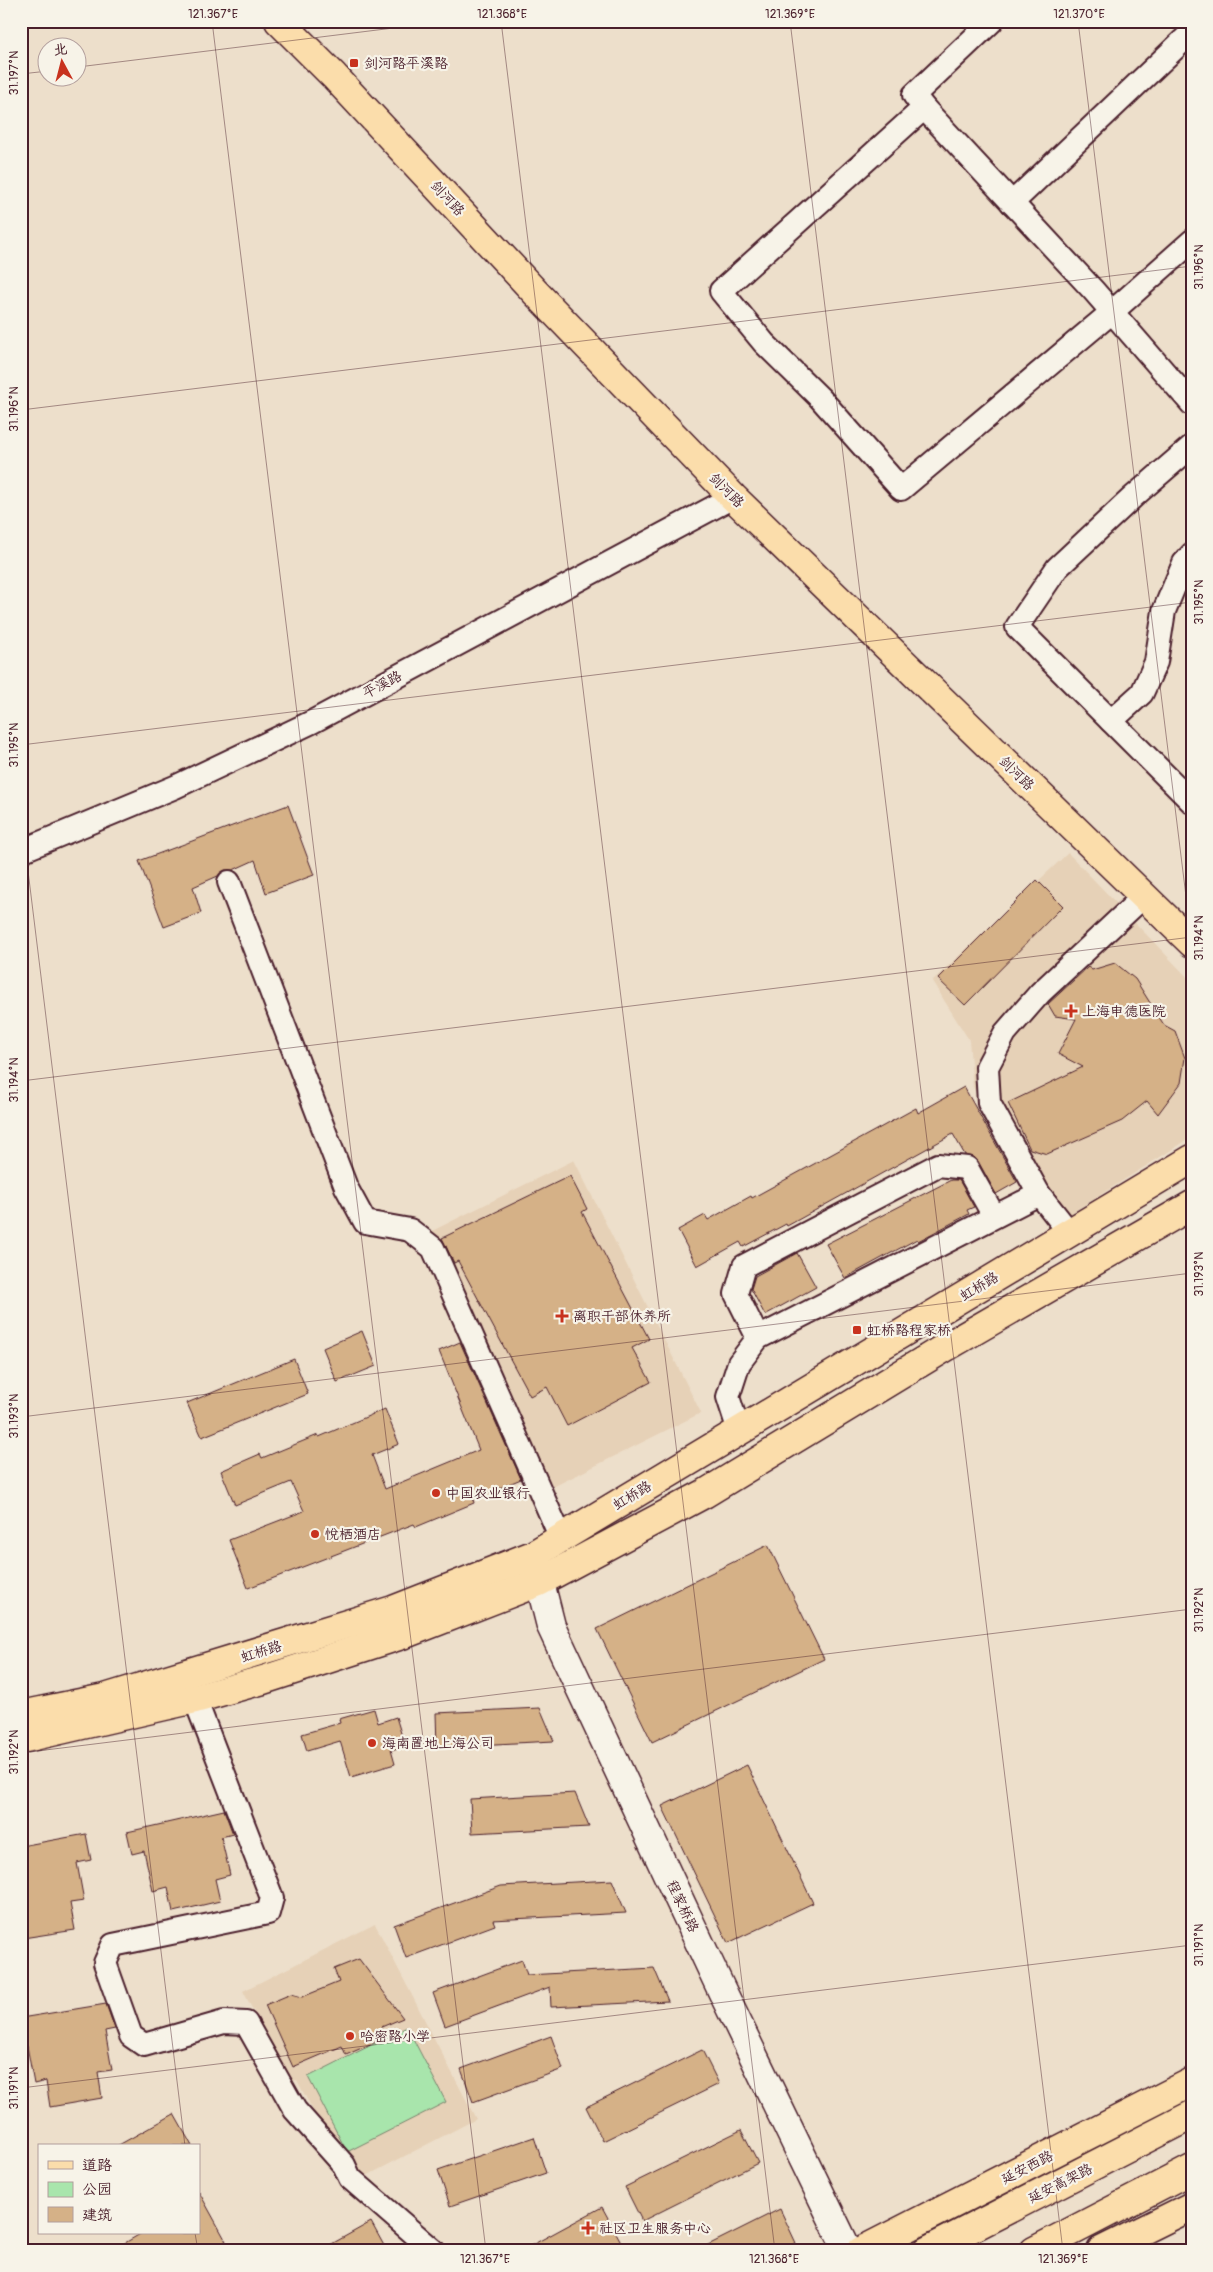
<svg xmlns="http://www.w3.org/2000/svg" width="1213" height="2272" viewBox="0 0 1213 2272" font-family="Pangolin,'LXGW WenKai TC',sans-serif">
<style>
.built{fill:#e6d1b7}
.green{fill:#a8e5ac;stroke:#79826c}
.building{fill:#d5b187;stroke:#4a1f2b}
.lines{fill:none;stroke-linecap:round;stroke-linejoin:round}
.street-casing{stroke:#4a1f2b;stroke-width:26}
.secondary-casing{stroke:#4a1f2b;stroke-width:31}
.primary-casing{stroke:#4a1f2b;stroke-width:31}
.highway-casing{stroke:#4a1f2b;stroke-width:31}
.street{stroke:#f7f3e8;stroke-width:22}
.secondary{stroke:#f7f3e8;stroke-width:28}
.primary{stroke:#fbddab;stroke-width:28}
.highway{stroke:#fbddab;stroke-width:28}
.ticks{fill:none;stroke:#4a1f2b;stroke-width:1;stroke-opacity:0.45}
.poi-dot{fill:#c8321e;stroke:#f7f3e8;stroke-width:2}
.labels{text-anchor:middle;stroke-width:4.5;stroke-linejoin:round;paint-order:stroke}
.poi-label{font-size:14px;fill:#4a1f2b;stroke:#f7f3e8;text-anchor:start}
.street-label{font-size:14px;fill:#4a1f2b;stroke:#f7f3e8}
.neatline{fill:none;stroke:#4a1f2b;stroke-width:2}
.ticks-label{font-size:12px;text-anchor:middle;fill:#4a1f2b}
</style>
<rect width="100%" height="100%" fill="#eddfcb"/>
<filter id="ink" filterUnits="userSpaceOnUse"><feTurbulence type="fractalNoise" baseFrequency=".02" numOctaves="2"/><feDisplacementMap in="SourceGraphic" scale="10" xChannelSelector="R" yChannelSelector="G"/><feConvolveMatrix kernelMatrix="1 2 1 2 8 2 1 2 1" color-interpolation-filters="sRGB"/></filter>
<g filter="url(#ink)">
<!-- built -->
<g class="built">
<polygon points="1068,853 1192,982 1192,1137 1054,1224 1037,1204 973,1087 969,1040 932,981"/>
<polygon points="574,1160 701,1413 553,1487 426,1234"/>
<polygon points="375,1924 476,2119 351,2184 297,2080 290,2081 243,1991"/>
</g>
<!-- green -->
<polygon class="green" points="407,2027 446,2102 347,2152 308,2077"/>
<!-- building -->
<g class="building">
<polygon points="288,805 314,875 266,893 255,860 233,870 225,870 218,876 193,887 201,913 164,927 139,861"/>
<polygon points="1037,880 1063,906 965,1005 938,979"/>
<polygon points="1115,963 1135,979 1164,1025 1175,1031 1185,1058 1181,1083 1158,1114 1147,1101 1122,1121 1047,1154 1030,1149 1008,1103 1083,1067 1058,1054 1076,1019 1055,1016 1048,1004 1088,967 1092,970"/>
<polygon points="964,1087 1017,1182 996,1194 978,1161 974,1157 965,1155 953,1134 787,1226 786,1224 743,1247 740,1242 697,1266 678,1230 705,1215 708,1220 751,1196 752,1198 916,1108 918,1113"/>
<polygon points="570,1176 587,1209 582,1212 649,1339 632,1348 651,1382 567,1426 547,1387 530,1396 458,1261 454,1263 442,1238"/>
<polygon points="951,1180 959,1180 974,1207 967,1210 969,1214 918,1241 917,1239 845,1278 826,1244"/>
<polygon points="797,1253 816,1287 765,1315 751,1289 755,1276"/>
<polygon points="362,1331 376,1366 337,1382 323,1348"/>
<polygon points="460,1342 521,1479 473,1499 474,1503 416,1527 414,1524 248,1588 229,1540 304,1511 291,1482 235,1505 221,1471 260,1454 262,1458 318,1435 319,1437 385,1409 399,1444 372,1455 385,1489 479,1450 439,1351"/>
<polygon points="294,1359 308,1394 202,1437 187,1403"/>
<polygon points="768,1545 824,1659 652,1742 597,1629"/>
<polygon points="540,1708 554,1741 437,1747 436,1713"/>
<polygon points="374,1709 378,1723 396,1717 405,1746 391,1750 395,1764 351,1777 340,1741 307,1751 302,1734 340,1723 339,1719"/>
<polygon points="747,1765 813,1903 728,1943 662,1806"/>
<polygon points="575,1793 589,1827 472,1833 470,1799"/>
<polygon points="224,1810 233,1834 221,1837 230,1875 215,1879 220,1901 173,1912 168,1887 153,1891 144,1851 132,1854 127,1832"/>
<polygon points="86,1834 91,1860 77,1863 84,1901 70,1903 75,1930 23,1938 21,1928 21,1846"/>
<polygon points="612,1880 626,1913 493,1920 495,1925 406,1958 394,1925 501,1886"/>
<polygon points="359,1959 403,2018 379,2028 386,2037 346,2055 342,2046 293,2067 265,2005 291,1994 302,1997 339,1982 334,1969"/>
<polygon points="522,1960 527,1975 654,1968 668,2001 551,2007 550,1987 445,2026 433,1993"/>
<polygon points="106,2004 115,2029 105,2031 112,2070 98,2072 102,2098 50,2107 46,2081 34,2084 27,2046 21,2047 21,2018"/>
<polygon points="551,2036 563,2069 473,2102 461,2069"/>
<polygon points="702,2050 719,2084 603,2141 586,2107"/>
<polygon points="174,2114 192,2146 117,2146"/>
<polygon points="741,2130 758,2163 642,2221 625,2187"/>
<polygon points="534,2137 546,2173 450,2206 438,2170"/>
<polygon points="199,2192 226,2241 209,2251 111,2251 142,2233 199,2233"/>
<polygon points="602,2207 626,2251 521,2251"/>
<polygon points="780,2209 796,2243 781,2251 696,2251"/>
<polygon points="371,2222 387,2251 319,2251"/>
</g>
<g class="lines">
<defs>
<g id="street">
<polyline points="924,108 914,95 992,21"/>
<polyline points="1012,203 1192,32"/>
<polyline points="1192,241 1112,312 901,489 820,398 764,343 721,291 924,108 1093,290 1192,404"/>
<polyline points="1192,446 1133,497 1057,568 1017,627 1192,802"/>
<polyline points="1111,721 1142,693 1156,662 1164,611 1184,563 1192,554"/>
<polyline points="21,851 175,787 312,722 733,497"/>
<polyline points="229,882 346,1187 365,1222 410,1230 433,1248 561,1538"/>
<polyline points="1069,1232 1039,1194 989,1103 987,1067 1005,1033 1040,993 1144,896"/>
<polyline points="758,1338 736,1294 744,1266 938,1165 967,1168 994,1216"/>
<polyline points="739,1431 728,1397 739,1363 758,1338 1039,1194"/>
<polyline points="195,1699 272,1898 268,1913 113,1945 105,1963 131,2036 144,2045 224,2022 246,2023 295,2110 344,2165 350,2178 434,2251"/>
</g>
<polyline id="secondary" points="534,1559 551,1626 724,1995 848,2251"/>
<g id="primary">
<polyline points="279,21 334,76 536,293 733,497 1192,943"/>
<polyline points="21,1715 105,1698 393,1610 533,1555 1192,1159"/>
<polyline points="21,1739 195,1699 263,1680 405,1634 539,1582 704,1494 946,1347 1192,1205"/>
<polyline points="861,2251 1192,2082"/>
<polyline points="1101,2251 1192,2206"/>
</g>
<g id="highway">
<polyline points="927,2251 1192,2115"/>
<polyline points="1034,2251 1192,2169"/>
</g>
</defs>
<!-- street casing -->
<use href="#street" class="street-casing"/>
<!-- secondary casing -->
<use href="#secondary" class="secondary-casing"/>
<!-- primary casing -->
<use href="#primary" class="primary-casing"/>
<!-- highway casing -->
<use href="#highway" class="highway-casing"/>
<!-- street -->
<use href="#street" class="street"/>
<!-- secondary -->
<use href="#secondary" class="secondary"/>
<!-- primary -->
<use href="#primary" class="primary"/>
<!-- highway -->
<use href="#highway" class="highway"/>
</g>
</g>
<!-- ticks -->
<path class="ticks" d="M212,21L486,2251M501,21L775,2251M790,21L1063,2251M1078,21L1192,945M78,67L450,21M21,74L48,71M21,410L1192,266M21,745L1192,602M21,814L185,2146M21,1081L1192,937M21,1417L1192,1273M21,1753L1192,1609M21,2088L1192,1945M195,2233L198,2251"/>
<!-- markers -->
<g class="poi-dot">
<rect x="349" y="58" width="10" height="10" rx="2.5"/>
<path d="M1068.5 1003.5h5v5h5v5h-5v5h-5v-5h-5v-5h5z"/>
<path d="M559.5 1308.5h5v5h5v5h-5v5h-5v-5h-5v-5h5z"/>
<rect x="852" y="1325" width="10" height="10" rx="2.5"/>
<circle cx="436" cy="1493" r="5"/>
<circle cx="315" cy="1534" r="5"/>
<circle cx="372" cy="1743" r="5"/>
<circle cx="350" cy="2036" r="5"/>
<path d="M585.5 2220.5h5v5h5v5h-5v5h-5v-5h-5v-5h5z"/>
</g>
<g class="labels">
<!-- poi labels -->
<g class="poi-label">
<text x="364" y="68">剑河路平溪路</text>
<text x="1082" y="1016">上海申德医院</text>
<text x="573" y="1321">离职干部休养所</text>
<text x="867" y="1335">虹桥路程家桥</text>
<text x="446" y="1498">中国农业银行</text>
<text x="325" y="1539">悦栖酒店</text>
<text x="382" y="1748">海南置地上海公司</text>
<text x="360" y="2041">哈密路小学</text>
<text x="599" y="2233">社区卫生服务中心</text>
</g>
<!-- street labels -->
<g class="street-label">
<text transform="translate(448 198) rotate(47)" y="5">剑河路</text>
<text transform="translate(727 490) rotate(45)" y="5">剑河路</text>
<text transform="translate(382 684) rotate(-28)" y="5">平溪路</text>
<text transform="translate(1017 773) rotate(44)" y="5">剑河路</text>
<text transform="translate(979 1286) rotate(-31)" y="5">虹桥路</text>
<text transform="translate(632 1495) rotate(-31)" y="5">虹桥路</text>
<text transform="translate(261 1651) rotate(-17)" y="5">虹桥路</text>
<text transform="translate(683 1906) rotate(65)" y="5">程家桥路</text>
<text transform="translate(1027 2167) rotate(-27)" y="5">延安西路</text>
<text transform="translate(1060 2183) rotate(-27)" y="5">延安高架路</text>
</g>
</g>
<!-- margin -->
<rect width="1213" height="2272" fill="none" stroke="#f7f3e8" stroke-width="55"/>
<!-- legend -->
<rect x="38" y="2144" width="162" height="90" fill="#f7f3e8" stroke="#b29e9c"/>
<rect x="48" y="2161" width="25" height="8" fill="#fbddab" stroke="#b29e9c"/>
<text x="82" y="2170" font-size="15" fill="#4a1f2b">道路</text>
<rect x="48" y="2182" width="25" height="15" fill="#a8e5ac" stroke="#b29e9c"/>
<text x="82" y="2194" font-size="15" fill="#4a1f2b">公园</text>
<rect x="48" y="2207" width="25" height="15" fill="#d5b187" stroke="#b29e9c"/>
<text x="82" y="2220" font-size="15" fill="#4a1f2b">建筑</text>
<!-- north arrow -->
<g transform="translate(62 62) rotate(353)"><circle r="24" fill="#f7f3e8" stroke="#b29e9c"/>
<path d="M0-4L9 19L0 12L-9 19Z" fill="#c8321e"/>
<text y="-8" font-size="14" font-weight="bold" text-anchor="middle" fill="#4a1f2b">北</text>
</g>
<rect x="28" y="28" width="1158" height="2216" class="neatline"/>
<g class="ticks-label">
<text x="213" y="18">121.367°E</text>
<text x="502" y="18">121.368°E</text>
<text x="790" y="18">121.369°E</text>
<text x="1079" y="18">121.370°E</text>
<text transform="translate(14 73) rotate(-90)" y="4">31.197°N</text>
<text transform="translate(1199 267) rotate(-90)" y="4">31.196°N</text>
<text transform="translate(14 409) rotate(-90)" y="4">31.196°N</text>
<text transform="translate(1199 602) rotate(-90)" y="4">31.195°N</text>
<text transform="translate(14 745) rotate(-90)" y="4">31.195°N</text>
<text transform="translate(1199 938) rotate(-90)" y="4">31.194°N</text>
<text transform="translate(14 1080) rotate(-90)" y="4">31.194°N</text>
<text transform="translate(1199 1274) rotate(-90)" y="4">31.193°N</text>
<text transform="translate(14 1416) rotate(-90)" y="4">31.193°N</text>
<text transform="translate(1199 1610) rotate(-90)" y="4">31.192°N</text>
<text transform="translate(14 1752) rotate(-90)" y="4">31.192°N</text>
<text transform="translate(1199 1945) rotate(-90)" y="4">31.191°N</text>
<text transform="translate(14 2088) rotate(-90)" y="4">31.191°N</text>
<text x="485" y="2263">121.367°E</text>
<text x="774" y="2263">121.368°E</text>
<text x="1063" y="2263">121.369°E</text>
</g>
</svg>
